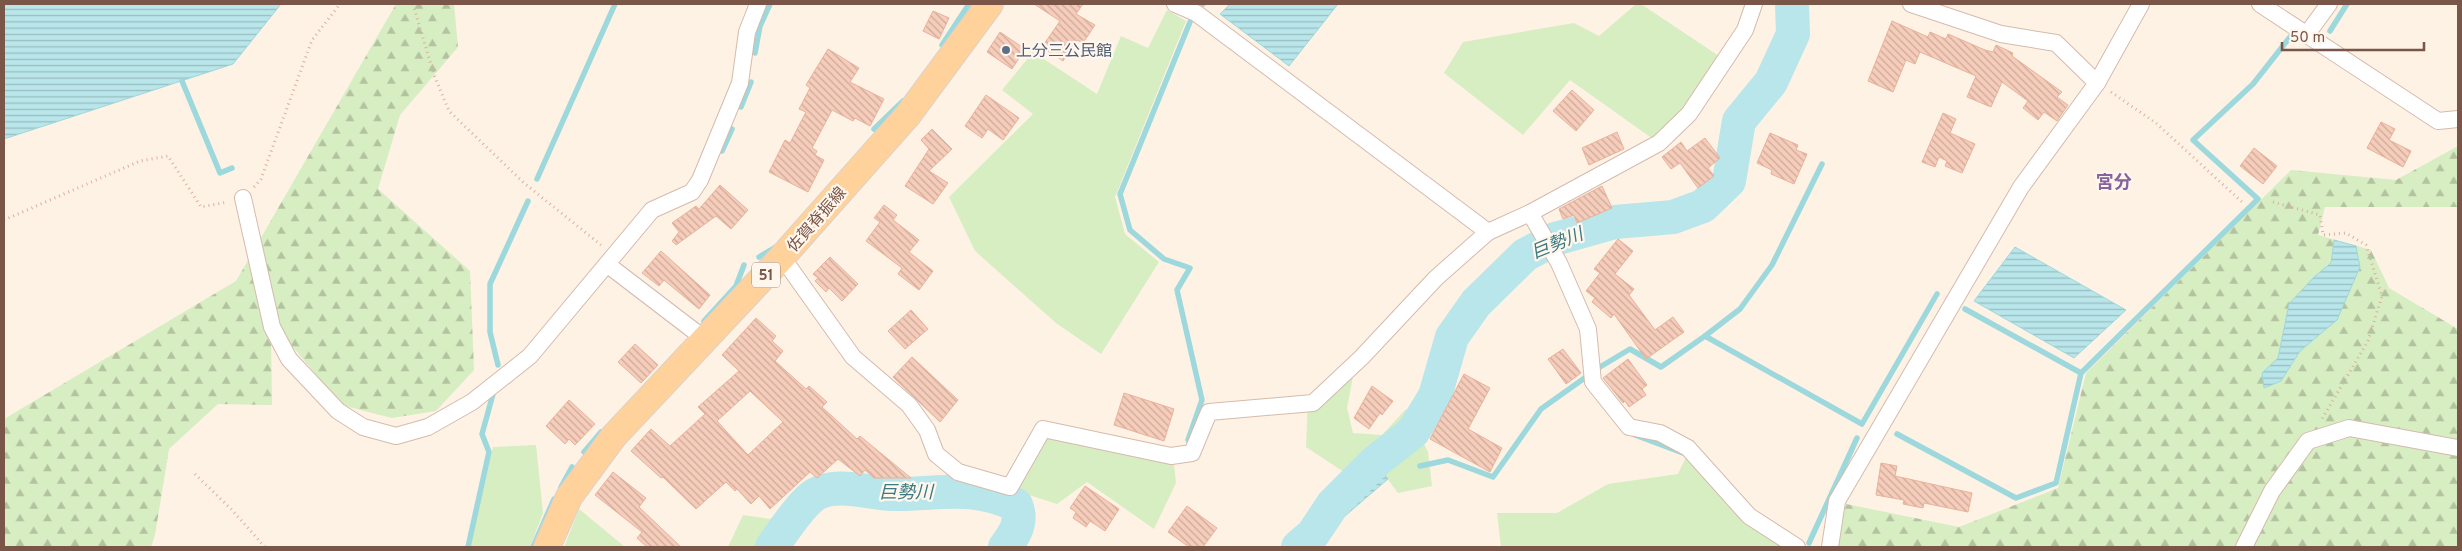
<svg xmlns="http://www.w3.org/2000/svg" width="2462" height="551" viewBox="0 0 2462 551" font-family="Overpass,'Noto Sans JP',sans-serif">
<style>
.grass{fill:#d7edc2}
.forest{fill:url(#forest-firs)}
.water{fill:url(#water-rules);stroke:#9dd8dc}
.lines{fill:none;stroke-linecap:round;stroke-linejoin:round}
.stream{stroke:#9dd8dc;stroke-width:5.5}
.river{stroke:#b8e6ea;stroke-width:34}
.building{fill:url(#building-back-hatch);stroke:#eab29a;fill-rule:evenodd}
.minor-casing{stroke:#d4bbad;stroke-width:18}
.primary-casing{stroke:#dad0cc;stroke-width:28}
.path{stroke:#dbb09d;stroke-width:3;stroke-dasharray:1 4;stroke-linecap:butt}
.minor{stroke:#fff;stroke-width:16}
.primary{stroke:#ffd29b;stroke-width:26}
.service-dot{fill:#5c6f8a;stroke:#fff7ed;stroke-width:2}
.labels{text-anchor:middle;stroke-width:4.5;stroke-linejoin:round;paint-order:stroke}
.shield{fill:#fff7ed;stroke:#a2867a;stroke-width:1}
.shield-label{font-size:15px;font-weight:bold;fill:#7a5648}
.service-label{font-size:16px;fill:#4e5e75;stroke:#fff7ed;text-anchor:start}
.street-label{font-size:16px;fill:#7a5648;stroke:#fff7ed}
.neighbourhood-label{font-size:18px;font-weight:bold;fill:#85639d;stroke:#fff7ed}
.water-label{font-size:18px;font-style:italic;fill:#3a7a80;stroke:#fff7ed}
</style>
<defs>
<pattern id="forest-firs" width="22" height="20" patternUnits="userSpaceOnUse" patternTransform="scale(1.25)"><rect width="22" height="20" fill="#d7edc2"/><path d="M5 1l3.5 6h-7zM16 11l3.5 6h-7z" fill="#b3c3a0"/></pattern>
<pattern id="water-rules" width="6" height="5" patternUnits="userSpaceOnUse" patternTransform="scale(1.25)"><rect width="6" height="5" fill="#b8e6ea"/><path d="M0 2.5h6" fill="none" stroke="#9bbdc0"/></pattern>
<pattern id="building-back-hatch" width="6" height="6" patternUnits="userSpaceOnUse" patternTransform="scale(1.25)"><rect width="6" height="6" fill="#f6cdbb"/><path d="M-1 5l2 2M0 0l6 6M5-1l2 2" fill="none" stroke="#cca99a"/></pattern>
</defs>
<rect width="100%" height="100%" fill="#fef2e5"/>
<!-- grass -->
<g class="grass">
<polygon points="1636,4 1641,4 1719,56 1683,110 1653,139 1570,80 1523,135 1444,73 1463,42 1574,23 1599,36"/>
<polygon points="1167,10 1186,21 1115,197 1125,234 1159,262 1101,354 1056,323 975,251 949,197 1033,114 1002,90 1033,52 1097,94 1121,36 1148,48"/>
<polygon points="1357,355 1347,408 1353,433 1382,435 1406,409 1428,452 1432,486 1398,493 1371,457 1344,472 1306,447 1308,401"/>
<polygon points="1047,432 1174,464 1176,483 1154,529 1087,482 1057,504 1014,490"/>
<polygon points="1692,444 1759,514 1804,547 1501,547 1497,513 1557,513 1608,484 1678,474"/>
<polygon points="536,445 543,513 530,547 470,547 493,447"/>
<polygon points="803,492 809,521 791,547 728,547 743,515 770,519"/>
<polygon points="579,509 625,547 564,547"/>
</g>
<!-- forest -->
<g class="forest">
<polygon points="396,4 454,4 458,47 400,115 378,189 470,271 474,370 436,411 392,418 341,405 293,347 271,338 272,405 218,404 169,449 155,535 151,547 4,547 4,419 236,281"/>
<polygon points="2458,146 2458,207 2325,207 2318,235 2371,250 2389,288 2458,329 2458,547 1835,547 1846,504 1959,527 2058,488 2086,373 2291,170 2396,180"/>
</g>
<!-- water -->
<g class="water">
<polygon points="4,4 281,4 233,64 4,139"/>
<polygon points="1230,4 1338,4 1289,66 1220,14"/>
<polygon points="2334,240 2356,246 2360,267 2337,320 2300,351 2281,381 2264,388 2262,373 2278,358 2289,304 2314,277 2331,263"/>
<polygon points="2015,247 2126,310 2074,358 1974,301"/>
<polygon points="1371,456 1388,479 1309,547 1288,547 1344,472"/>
</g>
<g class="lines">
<!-- stream -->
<g class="stream">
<polyline points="1202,4 1203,4"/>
<polyline points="2330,31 2347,4"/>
<polyline points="942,45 969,4"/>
<polyline points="755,53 760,26 770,4"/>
<polyline points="182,81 220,173 232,168"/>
<polyline points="741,107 751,82"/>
<polyline points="874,129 903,101"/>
<polyline points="722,151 732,129"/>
<polyline points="537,179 615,4"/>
<polyline points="759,257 774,248"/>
<polyline points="1965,309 2081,373"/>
<polyline points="704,321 736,286 744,265"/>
<polyline points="1705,336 1740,309 1772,265 1822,164"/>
<polyline points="498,365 490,332 490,284 528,201"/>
<polyline points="1600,367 1630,349 1661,367 1705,336 1862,424 1937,294"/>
<polyline points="1897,434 2016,498 2056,483 2081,373 2258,199 2193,140 2253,84 2290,37"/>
<polyline points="1635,435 1683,453"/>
<polyline points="1188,440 1202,400 1177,290 1190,268 1164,259 1130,230 1120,194 1190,22"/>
<polyline points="584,452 601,432"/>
<polyline points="1420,466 1448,460 1493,477 1541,409 1586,377"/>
<polyline points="561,487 572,467"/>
<polyline points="1809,543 1857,438"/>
<polyline points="468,547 489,452 482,434 493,394"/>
<polyline points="533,547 554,499"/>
</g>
<!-- river -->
<g class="river">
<path d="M772,547C782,533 802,502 816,494C838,482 868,493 892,494C938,495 970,483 1016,505C1023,522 1015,534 1005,547"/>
<polyline points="1298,547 1313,534 1333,504 1375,462 1413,432 1435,396 1452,337 1476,303 1525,255 1555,239 1615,222 1673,217 1703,206 1729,181 1739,121 1771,82 1793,34 1792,4"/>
</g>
</g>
<!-- building -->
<g class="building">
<polygon points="1034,4 1083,4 1076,14 1095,25 1083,43 1077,40 1063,61 1042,47 1060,21"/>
<polygon points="933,11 949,18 939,39 923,31"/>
<polygon points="1892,21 1928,37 1930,32 1946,39 1948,34 1985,50 1993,52 1996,45 2013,53 2012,56 2062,92 2057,97 2068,105 2057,121 2044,112 2038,120 2023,108 2028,101 2002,82 1991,107 1967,97 1976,76 1920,52 1915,64 1906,60 1893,92 1868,81"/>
<polygon points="1000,32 1025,49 1012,69 987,52"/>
<polygon points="828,49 859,68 850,82 884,99 870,126 855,118 853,121 832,110 812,148 817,151 815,155 824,160 808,192 769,172 785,140 790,143 806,112 799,109 810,88 806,85"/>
<polygon points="1572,90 1594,110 1576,131 1553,111"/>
<polygon points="986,95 1019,118 1003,140 988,129 982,138 965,126"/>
<polygon points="1943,113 1956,119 1950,133 1975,144 1962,173 1945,166 1947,161 1939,157 1935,167 1922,162"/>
<polygon points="2381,122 2395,129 2389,140 2411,151 2403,167 2367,148"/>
<polygon points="932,129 952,149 929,171 948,183 933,204 905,186 929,149 921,140"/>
<polygon points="1617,132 1624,149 1589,165 1582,148"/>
<polygon points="1770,133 1798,145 1796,150 1807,154 1794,184 1771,174 1772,170 1757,163"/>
<polygon points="1705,138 1720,158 1708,168 1714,176 1698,188 1680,163 1671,169 1662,157 1681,142 1687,151"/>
<polygon points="2254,148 2277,166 2263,184 2240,166"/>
<polygon points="720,185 748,210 731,229 716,216 676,245 672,241 679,232 672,223 696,206 699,209"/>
<polygon points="1602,186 1612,208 1577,223 1574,215 1563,219 1559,209"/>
<polygon points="884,205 897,215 893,220 919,240 909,252 933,271 919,290 898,274 902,268 866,241 880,222 874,218"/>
<polygon points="1618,239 1633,251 1615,274 1634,289 1629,295 1655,330 1673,317 1684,332 1646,359 1614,314 1611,318 1592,302 1595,298 1586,291 1600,273 1594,269"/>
<polygon points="661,251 710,295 699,309 664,280 659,286 642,273"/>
<polygon points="830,257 858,284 842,301 829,288 826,292 815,281 818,278 813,274"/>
<polygon points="911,310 928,329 905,349 888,331"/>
<path d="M756,318L776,336L772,341L783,351L775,361L806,389L809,386L827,402L822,407L857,439L860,436L911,478H874L865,470L860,476L838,459L817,478L810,472L770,509L759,496L751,504L737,489L735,491L726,482L696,509L663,477L661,478L631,451L651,429L670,446L705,414L698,407L739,371L722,355ZM750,391L783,422L748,455L717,421Z"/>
<polygon points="635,344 658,365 641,383 618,362"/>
<polygon points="1563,349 1581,373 1566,384 1548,359"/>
<polygon points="912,357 958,400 940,422 893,377"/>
<polygon points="1628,359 1647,385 1642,389 1646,395 1629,407 1625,401 1623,403 1603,378"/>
<polygon points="1464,374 1490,388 1468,429 1502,448 1490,472 1430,439"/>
<polygon points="1372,386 1393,401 1382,415 1380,413 1369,429 1354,418"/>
<polygon points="1124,393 1174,409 1164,441 1114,425"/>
<polygon points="569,400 595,424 575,445 569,439 565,444 546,426"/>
<polygon points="1881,463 1897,466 1895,476 1972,493 1968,512 1924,503 1923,508 1903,504 1904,500 1876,495"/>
<polygon points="613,472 646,498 639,507 681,547 647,547 637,538 642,532 595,495"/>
<polygon points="1085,486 1119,509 1105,531 1090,521 1086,527 1073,518 1076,512 1070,508"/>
<polygon points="1187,506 1217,528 1203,547 1189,547 1168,532"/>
</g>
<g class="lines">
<defs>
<g id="minor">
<polyline points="1175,4 1196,13 1488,232"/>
<polyline points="1911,4 2001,34 2056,43 2097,83"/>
<polyline points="2260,4 2438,121 2458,119"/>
<polyline points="2307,34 2329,4"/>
<polyline points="243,198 272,327 289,359 338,411 363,427 396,436 428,427 472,402 530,356 652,210 692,192 700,180 740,83 747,32 758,4"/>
<polyline points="1530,213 1559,263 1588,329 1593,382 1629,427 1660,433 1688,448 1749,516 1797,547"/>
<polyline points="782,257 853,357 909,405 927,430 936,454 958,472 1010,487 1043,429 1171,456 1192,453 1209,412 1313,403 1362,357 1436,278 1488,232 1530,213 1659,143 1689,114 1745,30 1754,4"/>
<polyline points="608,265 706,340"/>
<polyline points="1830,547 1837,501 2021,187 2097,83 2141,4"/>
<polyline points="2244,547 2272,491 2308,441 2349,428 2458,448"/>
</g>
<polyline id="primary" points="547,547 569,497 614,436 782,257 908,115 990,4"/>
</defs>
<!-- minor casing -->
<use href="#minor" class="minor-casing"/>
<!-- primary casing -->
<use href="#primary" class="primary-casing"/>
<!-- path -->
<g class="path">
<polyline points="413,4 434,75 449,111 524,183 601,245"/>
<polyline points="2111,92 2156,123 2242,202"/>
<polyline points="254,187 261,179 312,40 340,4"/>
<polyline points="2273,202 2320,215 2323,235 2346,233 2366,245 2382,296 2368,341 2322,419"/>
<polyline points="4,220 140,161 168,156 201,207 228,202"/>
<polyline points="195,474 231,509 265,547"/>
</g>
<!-- minor -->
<use href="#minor" class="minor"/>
<!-- primary -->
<use href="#primary" class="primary"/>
</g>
<!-- markers -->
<circle class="service-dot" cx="1006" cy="50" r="5"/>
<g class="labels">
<!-- shield labels -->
<rect class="shield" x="752" y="262.5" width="28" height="25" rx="4"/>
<g class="shield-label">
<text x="766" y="280">51</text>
</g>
<!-- service labels -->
<g class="service-label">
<text x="1016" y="56">上分三公民館</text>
</g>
<!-- street labels -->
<g class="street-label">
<text transform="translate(816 219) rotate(-49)" y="6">佐賀脊振線</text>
</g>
<!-- neighbourhood labels -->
<g class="neighbourhood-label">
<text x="2114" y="188">宮分</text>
</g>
<!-- water labels -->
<g class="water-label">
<text transform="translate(1557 243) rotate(-22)" y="6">巨勢川</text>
<text x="906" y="498">巨勢川</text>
</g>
</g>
<!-- border -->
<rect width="2462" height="551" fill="none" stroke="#7a5648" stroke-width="10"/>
<!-- scale -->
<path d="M2282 42v8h142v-8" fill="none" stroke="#7a5648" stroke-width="2.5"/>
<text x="2290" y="42" font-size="15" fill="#7a5648" stroke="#fff7ed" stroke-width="4" paint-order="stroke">50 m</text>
</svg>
